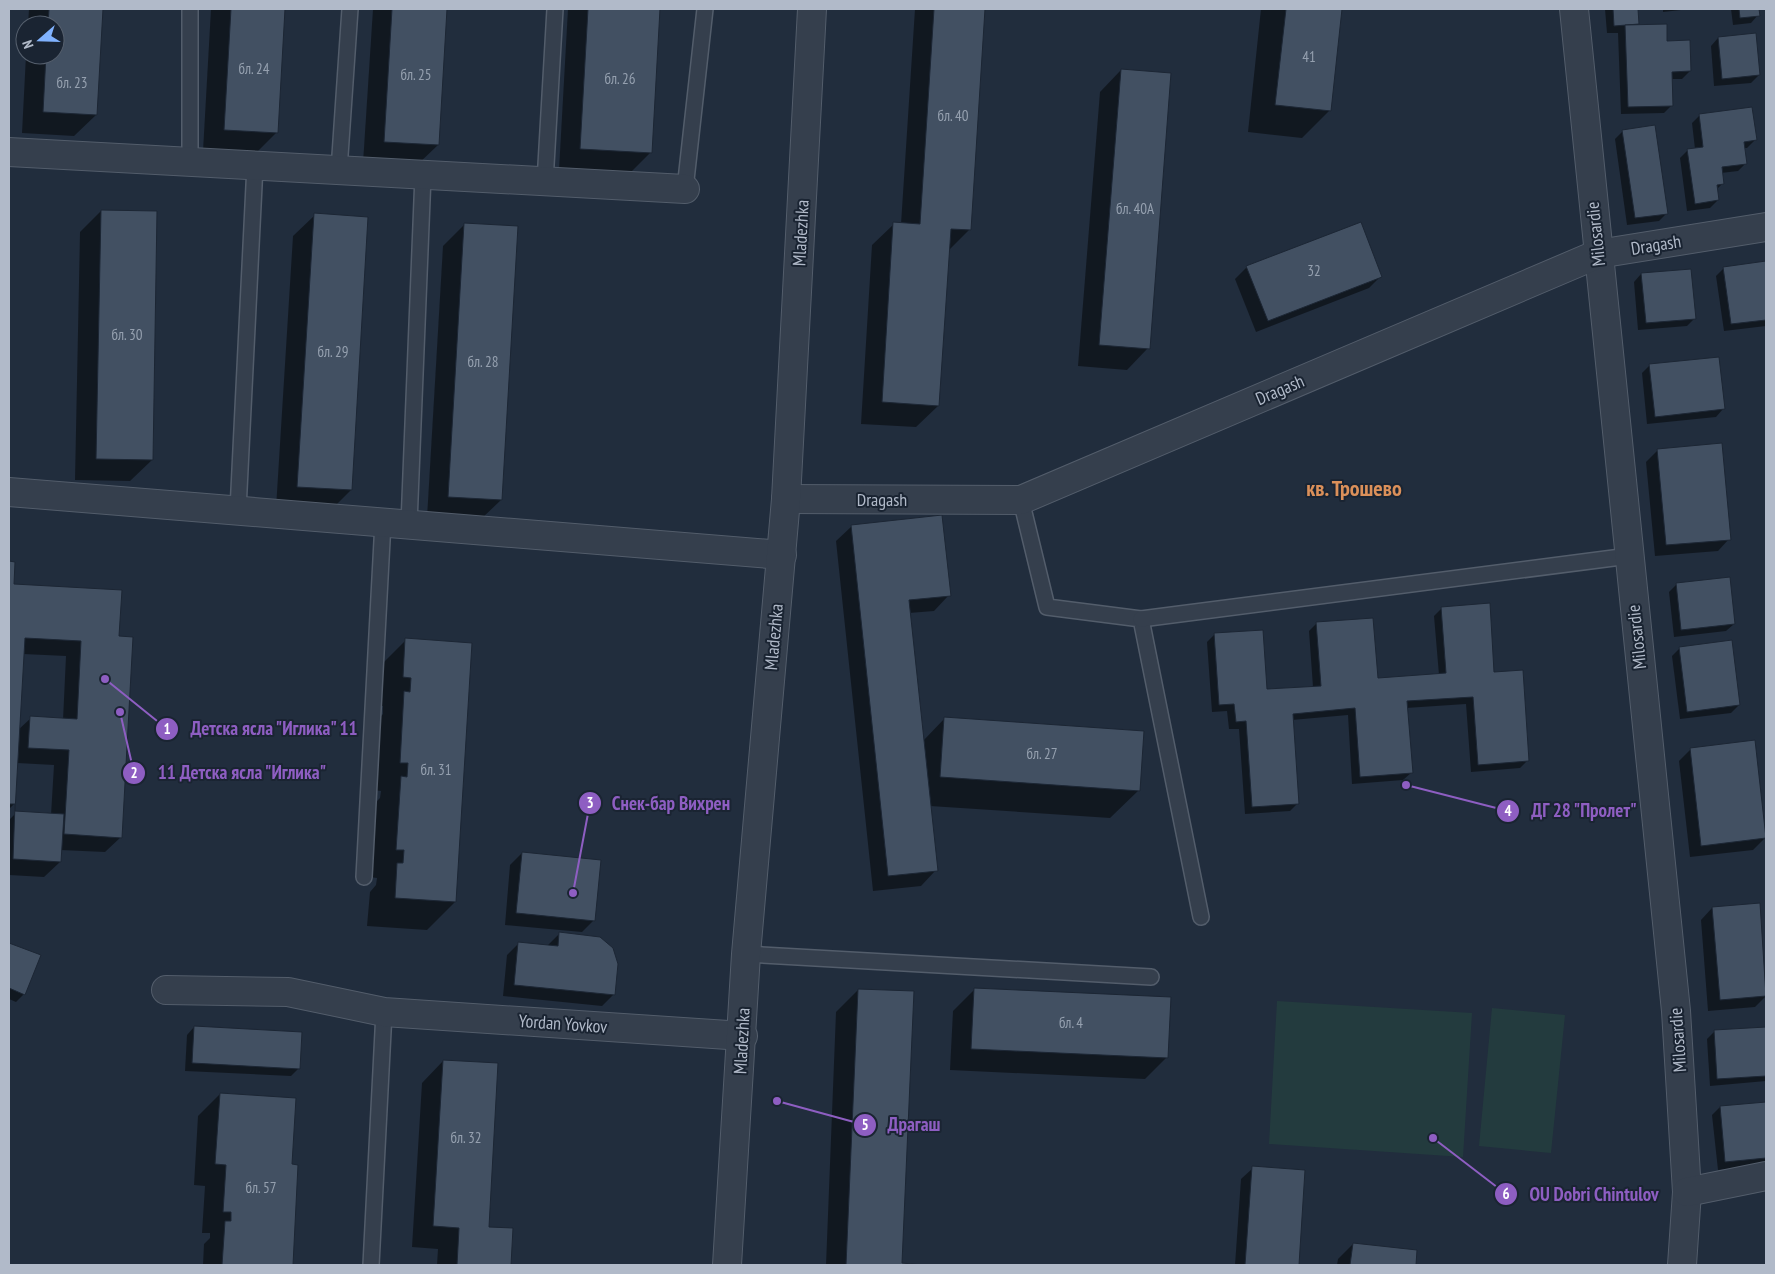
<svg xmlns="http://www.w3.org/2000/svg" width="1775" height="1274" viewBox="0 0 1775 1274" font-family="'PT Sans Narrow',sans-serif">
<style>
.green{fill:#233b3e}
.shadow{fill:#0007;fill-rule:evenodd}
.building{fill:#425062;stroke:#1c2634}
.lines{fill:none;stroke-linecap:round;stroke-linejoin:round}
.service-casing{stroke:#535d6b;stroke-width:18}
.minor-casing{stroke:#535d6b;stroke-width:30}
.service{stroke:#353f4d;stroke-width:15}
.minor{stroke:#353f4d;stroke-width:28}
.labels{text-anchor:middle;stroke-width:4;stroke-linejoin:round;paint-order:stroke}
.number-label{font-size:15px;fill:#95a0af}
.street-label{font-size:18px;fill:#b1bac9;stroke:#1a2432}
.district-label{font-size:22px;font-weight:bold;fill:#db905a;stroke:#1a2432}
.leader{fill:none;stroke:#8e5ec2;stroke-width:2}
.callout-dot{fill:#8e5ec2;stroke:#1a2432;stroke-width:2}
.mark-label{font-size:15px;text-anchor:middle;font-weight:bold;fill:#fff}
.callout-label{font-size:19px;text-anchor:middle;font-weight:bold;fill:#8e5ec2;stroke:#1a2432;stroke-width:4;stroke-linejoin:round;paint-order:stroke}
</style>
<rect width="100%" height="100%" fill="#212d3d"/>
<!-- green -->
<g class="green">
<polygon points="1277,1001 1472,1013 1463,1157 1269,1144"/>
<polygon points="1492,1008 1565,1015 1551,1153 1479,1146"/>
</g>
<!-- shadow -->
<g class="shadow">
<polygon points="29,9 102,9 96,115 74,136 22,133 26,55 55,55 55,25 28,25"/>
<polygon points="211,9 284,9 276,133 255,154 203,151"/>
<polygon points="373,9 446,9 438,145 416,166 363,163"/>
<polygon points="568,9 659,9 651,152 629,174 559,170"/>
<polygon points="915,9 984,9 970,229 948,251 938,406 916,427 861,424 872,245 894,224 901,224"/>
<polygon points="1261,9 1341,9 1330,110 1302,138 1248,132"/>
<polygon points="1420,9 1467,9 1465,10"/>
<polygon points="1605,9 1637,9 1638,26 1666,42 1690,71 1682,79 1671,79 1672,105 1664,113 1621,114 1618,33 1607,33"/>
<polygon points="1663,9 1690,9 1663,12"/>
<polygon points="1731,9 1758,9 1758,15 1751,23 1733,25"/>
<polygon points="1718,38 1759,75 1751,83 1714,86 1711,46"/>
<polygon points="1121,70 1148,348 1127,370 1078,366 1100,92"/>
<polygon points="1699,116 1755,140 1747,148 1743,148 1745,164 1738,171 1721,173 1722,184 1716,190 1718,200 1710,208 1687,211 1680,158 1688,150 1695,149 1692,123"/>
<polygon points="1623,131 1667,213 1659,221 1627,225 1615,139"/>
<polygon points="101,211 152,460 130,481 75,480 80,232"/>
<polygon points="315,215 351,490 329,512 276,508 293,236"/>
<polygon points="465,224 501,500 479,521 427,518 443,246"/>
<polygon points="1766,262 1766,326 1724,331 1716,276 1724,268"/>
<polygon points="1247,267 1381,276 1369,288 1256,332 1235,279"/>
<polygon points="1641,274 1695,318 1687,326 1638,330 1634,282"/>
<polygon points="1650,365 1723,409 1716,417 1647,424 1642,373"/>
<polygon points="1658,450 1729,539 1718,551 1655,556 1646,462"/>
<polygon points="852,526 949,595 934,611 909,613 923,741 945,718 1139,790 1110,818 930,806 936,870 921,886 873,891 836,541"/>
<path d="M9,563H14L13,585L118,637L121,837L105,852L60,850V862L44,877L9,875V820L16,813L51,815L54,765L17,763L14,804L9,809ZM23,654L66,656L63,720L31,718L18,730Z"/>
<polygon points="1677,584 1734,624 1726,631 1674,637 1669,592"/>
<polygon points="1442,608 1493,673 1528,760 1520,768 1471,772 1466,704 1406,708 1411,773 1403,780 1352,784 1348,715 1292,720 1298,803 1290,811 1245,814 1239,729 1229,729 1227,711 1212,712 1207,642 1215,634 1266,691 1313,687 1309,631 1317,623 1377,679 1439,675 1434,616"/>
<polygon points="406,640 455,902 427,930 367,926 370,892 376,885 377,878 369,877 373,805 380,798 381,791 373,790 377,721 383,714 383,706 375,705 378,668"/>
<polygon points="1680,648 1739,705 1731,713 1680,719 1672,656"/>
<polygon points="1691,749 1765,838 1753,850 1690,857 1679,761"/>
<polygon points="522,853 594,920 582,932 505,925 510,865"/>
<polygon points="1759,904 1766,996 1755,1007 1708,1011 1701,920 1712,908"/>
<polygon points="560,933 614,994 602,1006 503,996 507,955 519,943 548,945"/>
<polygon points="9,944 39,956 24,994 16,1002 9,999"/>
<polygon points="858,990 901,1264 918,1265 826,1265 836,1012"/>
<polygon points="974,990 1167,1057 1145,1079 950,1070 953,1011"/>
<polygon points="194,1027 298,1069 291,1076 185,1071 187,1035"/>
<polygon points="1766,1028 1766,1081 1710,1086 1707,1039 1715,1031"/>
<polygon points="443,1061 487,1228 511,1230 509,1265 437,1265 438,1249 412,1247 422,1083"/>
<polygon points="220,1094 291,1165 297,1166 291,1265 203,1265 204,1244 210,1238 210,1233 202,1233 205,1186 194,1185 198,1116"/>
<polygon points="1766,1103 1766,1163 1764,1165 1718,1170 1712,1115 1720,1107"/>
<polygon points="1253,1168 1304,1171 1297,1265 1235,1265 1241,1179"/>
<polygon points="1353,1244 1416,1251 1414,1265 1337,1265 1338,1259"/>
</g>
<!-- building -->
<g class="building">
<polygon points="49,9 103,9 97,115 43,112 46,55 55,55 55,25 48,25"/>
<polygon points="231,9 285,9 278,133 224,130"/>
<polygon points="392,9 447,9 439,145 384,142"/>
<polygon points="588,9 660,9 652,153 580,149"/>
<polygon points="934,9 985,9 971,230 951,229 939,406 882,402 893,222 920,224"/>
<polygon points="1286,9 1342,9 1331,111 1275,105"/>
<polygon points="1613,9 1638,9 1639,24 1614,26"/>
<polygon points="1739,9 1759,9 1760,16 1740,18"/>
<polygon points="1667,24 1667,41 1690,40 1691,71 1672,72 1673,106 1628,107 1625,25"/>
<polygon points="1756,33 1760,75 1722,79 1718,37"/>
<polygon points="1121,69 1171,73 1150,349 1099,345"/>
<polygon points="1752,107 1757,140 1744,142 1747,164 1722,167 1724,184 1717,185 1719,200 1695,204 1687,149 1703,147 1699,114"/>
<polygon points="1655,125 1668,214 1635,218 1622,130"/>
<polygon points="101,210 157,211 153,460 96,459"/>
<polygon points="314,213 368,217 352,490 297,487"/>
<polygon points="1361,222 1382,277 1268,321 1246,266"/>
<polygon points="464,223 518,226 502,500 448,497"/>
<polygon points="1766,261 1766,320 1731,324 1723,267"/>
<polygon points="1691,269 1696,319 1646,323 1641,273"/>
<polygon points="1719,357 1725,409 1655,417 1649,364"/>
<polygon points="1722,443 1731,540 1666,545 1657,449"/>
<polygon points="942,515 951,596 909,600 938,871 888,876 851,525"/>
<polygon points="9,561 15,562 14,584 122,590 119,636 133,637 122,838 64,834 69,750 28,748 30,716 77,719 81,641 25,638 15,811 64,814 61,862 13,859 15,804 9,804"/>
<polygon points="1730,577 1735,624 1681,630 1676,583"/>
<polygon points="1490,603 1494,672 1523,670 1529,761 1478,765 1473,697 1407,701 1413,773 1360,777 1355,708 1293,714 1299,804 1252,807 1246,721 1236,722 1234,704 1219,705 1214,633 1263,630 1267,689 1321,686 1316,622 1373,618 1378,678 1446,673 1441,607"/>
<polygon points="405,638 472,643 456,902 395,898 397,863 403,863 404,850 396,850 401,776 407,777 408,763 400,763 404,691 410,692 411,678 403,677"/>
<polygon points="1732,640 1740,705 1687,712 1679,647"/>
<polygon points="944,717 1144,731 1140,791 940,777"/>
<polygon points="1755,740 1766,838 1701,846 1690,748"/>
<polygon points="522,852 601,860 595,921 516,913"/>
<polygon points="1760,903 1766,996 1720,1000 1712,907"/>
<polygon points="559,932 600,937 613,948 618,964 615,995 514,985 518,942 558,946"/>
<polygon points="9,943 41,955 25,995 9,988"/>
<polygon points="974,988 1171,997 1168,1058 971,1049"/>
<polygon points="858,989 914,991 902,1263 922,1265 846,1265"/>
<polygon points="194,1026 302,1032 300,1069 192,1063"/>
<polygon points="1766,1027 1766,1076 1717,1079 1714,1030"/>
<polygon points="443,1060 498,1063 489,1227 513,1228 511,1265 457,1265 459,1228 433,1226"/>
<polygon points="220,1093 296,1098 292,1164 298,1165 293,1265 222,1265 225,1221 231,1221 231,1212 223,1212 226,1165 215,1164"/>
<polygon points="1766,1102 1766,1158 1725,1162 1720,1106"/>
<polygon points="1252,1166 1305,1170 1299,1265 1245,1265"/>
<polygon points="1353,1243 1417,1250 1416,1265 1350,1265"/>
</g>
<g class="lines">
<defs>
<g id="service">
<polyline points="190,162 190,9"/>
<polyline points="339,170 350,9"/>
<polyline points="545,182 555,9"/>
<polyline points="685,189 705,9"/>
<polyline points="1021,500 1047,607 1141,619 1201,917"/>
<polyline points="238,510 255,165"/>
<polyline points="409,524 423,175"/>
<polyline points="1141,619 1629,556"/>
<polyline points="364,877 383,522"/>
<polyline points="746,954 1151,977"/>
<polyline points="371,1265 384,1012"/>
</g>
<g id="minor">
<polyline points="1574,9 1676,1011 1687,1192 1682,1265"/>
<polyline points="9,152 685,189"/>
<polyline points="9,492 782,555"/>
<polyline points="786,499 1021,500 1598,254 1766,227"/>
<polyline points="166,990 288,992 384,1012 743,1036"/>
<polyline points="1687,1192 1766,1176"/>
<polyline points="727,1265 746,954 786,499 812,9"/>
</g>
</defs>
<!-- service casing -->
<use href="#service" class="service-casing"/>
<!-- minor casing -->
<use href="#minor" class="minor-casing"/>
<!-- service -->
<use href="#service" class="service"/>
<!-- minor -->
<use href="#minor" class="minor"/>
</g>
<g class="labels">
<!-- number labels -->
<g class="number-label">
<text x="1309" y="62">41</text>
<text x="254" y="74">бл. 24</text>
<text x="416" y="80">бл. 25</text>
<text x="620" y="84">бл. 26</text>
<text x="72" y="88">бл. 23</text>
<text x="953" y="121">бл. 40</text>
<text x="1135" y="214">бл. 40А</text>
<text x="1314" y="276">32</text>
<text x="127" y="340">бл. 30</text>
<text x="333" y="357">бл. 29</text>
<text x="483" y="367">бл. 28</text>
<text x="1042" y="759">бл. 27</text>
<text x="436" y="775">бл. 31</text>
<text x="1071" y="1028">бл. 4</text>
<text x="466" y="1143">бл. 32</text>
<text x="261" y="1193">бл. 57</text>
</g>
<!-- street labels -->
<g class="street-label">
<text transform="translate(801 233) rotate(-87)" y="6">Mladezhka</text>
<text transform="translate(1596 234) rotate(-96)" y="6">Milosardie</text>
<text transform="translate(1656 245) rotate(-9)" y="6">Dragash</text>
<text transform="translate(1280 390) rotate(-23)" y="6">Dragash</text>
<text x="882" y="506">Dragash</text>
<text transform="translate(774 637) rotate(-85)" y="6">Mladezhka</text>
<text transform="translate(1637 637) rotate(-96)" y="6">Milosardie</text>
<text transform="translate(563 1024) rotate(4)" y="6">Yordan Yovkov</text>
<text transform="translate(1678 1040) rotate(-94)" y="6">Milosardie</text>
<text transform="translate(742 1041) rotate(-87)" y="6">Mladezhka</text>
</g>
<!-- district labels -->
<g class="district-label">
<text x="1354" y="496">кв. Трошево</text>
</g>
</g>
<!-- callouts -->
<path class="leader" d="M105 679L167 729M120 712L134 773M573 893L590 803M1406 785L1508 811M777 1101L865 1125M1433 1138L1506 1194"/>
<g class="callout-dot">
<circle cx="105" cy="679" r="5"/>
<circle cx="120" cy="712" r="5"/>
<circle cx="573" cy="893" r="5"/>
<circle cx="1406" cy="785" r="5"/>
<circle cx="777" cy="1101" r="5"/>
<circle cx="1433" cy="1138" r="5"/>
<circle cx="167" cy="729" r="12"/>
<circle cx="134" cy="773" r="12"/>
<circle cx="590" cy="803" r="12"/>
<circle cx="1508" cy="811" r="12"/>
<circle cx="865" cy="1125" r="12"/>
<circle cx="1506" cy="1194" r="12"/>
</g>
<g class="mark-label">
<text x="167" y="734">1</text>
<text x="134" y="778">2</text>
<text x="590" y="808">3</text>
<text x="1508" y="816">4</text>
<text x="865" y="1130">5</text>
<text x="1506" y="1199">6</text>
</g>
<g class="callout-label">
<text x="274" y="735">Детска ясла "Иглика" 11</text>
<text x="242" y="779">11 Детска ясла "Иглика"</text>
<text x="671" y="810">Снек-бар Вихрен</text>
<text x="1584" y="817">ДГ 28 "Пролет"</text>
<text x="914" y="1131">Драгаш</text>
<text x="1594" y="1201">OU Dobri Chintulov</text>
</g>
<!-- border -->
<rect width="1775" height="1274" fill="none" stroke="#b1bac9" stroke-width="20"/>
<!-- north arrow -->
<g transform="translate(40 40) rotate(250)"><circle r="24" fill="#1a2432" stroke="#56606e"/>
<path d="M0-4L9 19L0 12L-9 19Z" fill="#80b2fe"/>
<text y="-8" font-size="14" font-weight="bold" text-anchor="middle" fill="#b1bac9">N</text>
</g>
</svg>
